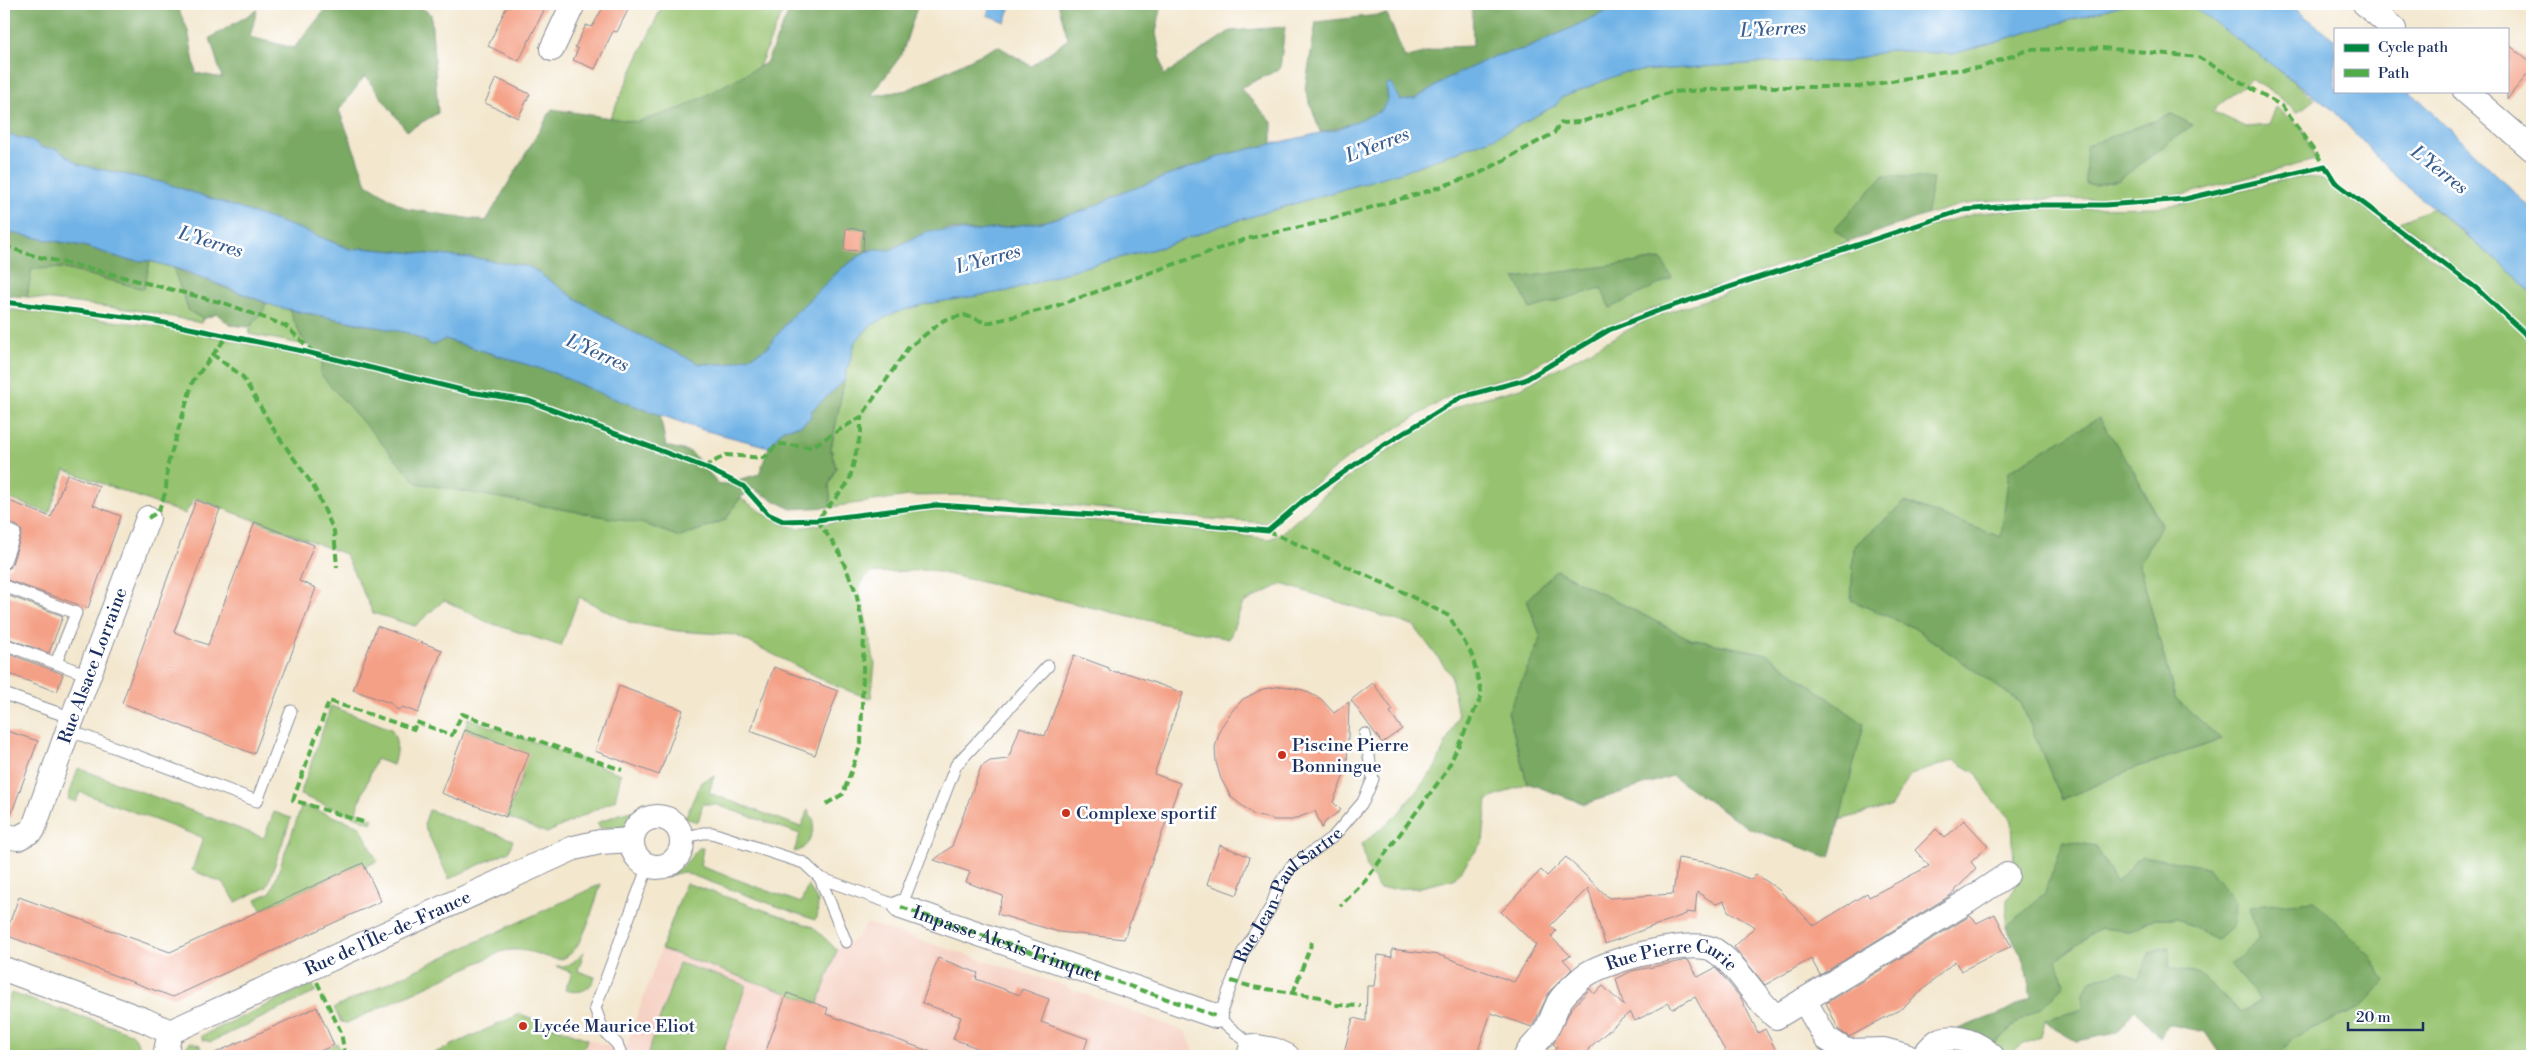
<svg xmlns="http://www.w3.org/2000/svg" width="2536" height="1060" viewBox="0 0 2536 1060" font-family="'Libre Bodoni',serif">
<style>
.built{fill:#f6d2c4}
.green{fill:#97c370;stroke:#597967;fill-rule:evenodd}
.forest{fill:#79a962;stroke:#4a6c60}
.water{fill:#71b3e6;stroke:#4671a2}
.building{fill:#f4a086}
.lines{fill:none;stroke-linecap:round;stroke-linejoin:round}
.lane-casing{stroke:#878b96;stroke-width:13}
.street-casing{stroke:#878b96;stroke-width:26}
.lane{stroke:#fff;stroke-width:11}
.street{stroke:#fff;stroke-width:24}
.quiet{stroke:#52ab49;stroke-width:4;stroke-dasharray:8 4;stroke-linecap:butt}
.cycleway-casing{stroke:#fff;stroke-width:8}
.cycleway{stroke:#00873e;stroke-width:5}
.poi-dot{fill:#c8321e;stroke:#fff;stroke-width:2}
.labels{text-anchor:middle;stroke-width:5;stroke-linejoin:round;paint-order:stroke}
.street-label{font-size:18px;fill:#1b2f5e;stroke:#fff}
.poi-label{font-size:18px;fill:#1b2f5e;stroke:#fff;text-anchor:start}
.water-label{font-size:19px;font-style:italic;fill:#395d8e;stroke:#fff}
</style>
<rect width="100%" height="100%" fill="#fff"/>
<filter id="ink" filterUnits="userSpaceOnUse"><feTurbulence type="fractalNoise" baseFrequency=".02" numOctaves="2"/><feDisplacementMap in="SourceGraphic" scale="10" xChannelSelector="R" yChannelSelector="G"/><feConvolveMatrix kernelMatrix="1 2 1 2 8 2 1 2 1" color-interpolation-filters="sRGB"/></filter>
<filter id="wash" filterUnits="userSpaceOnUse"><feTurbulence type="fractalNoise" baseFrequency=".0096" numOctaves="4" result="noise"/><feDisplacementMap in="SourceGraphic" scale="20" xChannelSelector="R" yChannelSelector="G"/><feGaussianBlur stdDeviation="1.12" result="paint"/><feColorMatrix in="noise" values="0 0 0 0 0 0 0 0 0 0 0 0 0 0 0 0 0 1.4 0 .05"/><feComposite in="paint" operator="in"/></filter>
<g filter="url(#wash)">
<rect width="100%" height="100%" fill="#f3e7ce"/>
<!-- built -->
<polygon class="built" points="866,923 1056,983 1186,1032 1196,1056 428,1056 520,1014 624,1052 661,949 818,1004 837,950 856,939"/>
<!-- green -->
<g class="green">
<polygon points="663,4 786,4 642,337 573,297 538,273"/>
<path d="M2125,4H2189L2237,37L2315,99L2297,113L2277,95L2251,79L2212,111L2246,127L2269,125L2276,107L2302,128L2315,160L2186,194L2133,198L1996,200L1960,205L1926,215L1933,179L1835,229L1849,242L1684,297L1617,323L1518,374L1460,390L1352,455L1265,523L1170,516L973,495L908,496L831,507L829,485L836,468L831,449L844,381L855,342L870,326L894,313L925,304L1008,291L1080,268L1166,246L1223,225L1404,171L1496,137L1556,105L1560,98L1624,72L1792,61L1846,62L1889,50L1953,54ZM2172,114L2192,125L2119,180ZM1661,259L1610,308L1601,288L1515,279Z"/>
<path d="M2310,177L2324,179L2443,266L2448,257L2400,222L2432,208L2516,276L2532,294V1056H2280L2292,1038L2360,1008L2259,940L2261,1001L2241,1012L2198,973L2169,968L2168,947L2150,952L2138,980L2083,994L2084,1009L2045,1020L2041,1037L2022,1045L2009,1056H2004L1993,1045L2020,1020L2041,1008L2057,959L2100,928L2129,931L2155,918H2177L2216,940L2116,883L2096,846L2064,841L2045,893L2006,927L2007,900L2015,888L2012,821L1990,797L1977,774L1954,760L1911,775L1890,807L1839,820L1863,724L1767,654L1690,639L1556,570L1527,600L1541,638L1508,712L1527,783L1487,800L1483,842L1454,879L1417,888L1379,889L1367,868L1362,844L1397,815L1435,768L1458,716L1451,675L1414,626L1282,584L1243,603L1229,639L929,570L869,573L859,586L875,664L871,699L838,687L735,635L678,631L631,623L579,597L561,646L487,622L444,600L415,626L373,613L345,554L195,498L185,514L65,470L49,513L4,497V309L176,328L322,361L644,524L680,537L725,520L740,498L781,524L797,528L890,514L943,509L1139,524L1270,539L1283,532L1332,488L1442,414L1468,402L1521,388L1650,318L1936,224L1978,213L2030,209L2156,207L2187,203L2292,178ZM2099,418L2135,473L2161,525L2139,564L2175,698L2222,740L2134,768L2062,800L2021,703L1914,628L1851,600L1905,502L2001,538Z"/>
<polygon points="150,261 173,268 189,311 203,319 201,323 149,312 27,297 32,269 61,268 144,288"/>
<path d="M266,303L289,310L302,338L311,346L249,334C250,322 262,315 266,303Z"/>
<path d="M331,706L391,729C399,742 397,750 393,765L376,759L356,811L373,819L371,823L300,795Z"/>
<polygon points="468,718 621,774 615,800 547,833 506,817 523,774 495,739 465,730"/>
<polygon points="78,768 264,838 274,812 291,818 267,887 236,902 224,884 192,870 203,838 80,792 76,802 68,799"/>
<path d="M714,776L709,793L801,827L808,810L814,821C814,833 808,850 794,852L800,834L714,804H703L698,822L685,818L701,782Z"/>
<polygon points="302,805 360,826 377,861 365,867 363,863 261,910 256,899 271,892"/>
<polygon points="644,808 644,811 627,827 600,828 597,823 619,814"/>
<polygon points="429,810 513,840 509,851 449,879 424,825"/>
<polygon points="699,848 703,848 700,866 801,903 808,885 818,902 817,918 815,920 683,872 666,876 684,865"/>
<polygon points="686,883 813,927 837,950 818,1004 661,949"/>
<path d="M601,884C594,903 581,963 556,959C534,955 529,947 503,951L347,1023L341,1022L334,1008Z"/>
<path d="M584,951L578,971L595,977C590,991 579,994 565,990L572,973L556,966C569,968 577,960 584,951Z"/>
<polygon points="679,963 746,985 722,1056 657,1056 648,1053"/>
<polygon points="312,984 316,992 211,1042 203,1040 201,1036"/>
<path d="M11,993L131,1033C138,1039 140,1047 136,1056H4V1013Z"/>
<polygon points="520,1014 587,1039 581,1056 428,1056"/>
<polygon points="190,1042 200,1045 204,1056 179,1056"/>
<polygon points="337,1043 340,1050 327,1056 309,1056"/>
</g>
<!-- forest -->
<g class="forest">
<polygon points="4,4 176,4 188,30 196,73 222,78 210,38 257,10 250,37 294,48 330,4 415,4 431,14 438,113 407,131 365,76 339,110 367,184 407,209 486,221 552,109 637,122 682,108 766,63 792,4 918,4 902,54 871,96 907,90 998,46 1031,66 1068,39 1058,4 1162,4 1156,33 1164,75 1230,31 1285,27 1280,69 1240,88 1272,122 1272,144 1224,155 1122,193 1086,210 1042,222 1013,226 978,231 949,229 908,241 890,250 876,249 865,252 841,269 791,317 768,347 752,356 728,364 700,364 629,330 573,297 530,267 481,259 362,248 353,250 300,229 165,183 80,165 57,149 42,148 33,141 4,134"/>
<path d="M1472,4H1538L1573,9L1579,4L1705,5H1636L1607,11L1528,48L1495,56L1449,78L1415,99L1401,101L1391,84L1387,86C1387,94 1389,101 1383,108C1377,117 1332,130 1320,132L1305,89L1316,22L1387,14L1405,58L1444,47L1473,46Z"/>
<polygon points="2172,114 2192,125 2119,180 2095,185 2086,184 2086,146"/>
<polygon points="1884,175 1933,179 1926,215 1849,242 1834,229"/>
<polygon points="4,232 84,246 127,260 150,261 144,289 61,268 32,269 27,297 4,295"/>
<polygon points="1661,259 1672,278 1610,308 1601,288 1530,309 1515,278"/>
<polygon points="173,268 266,303 263,312 249,327 230,325 217,314 203,319 189,311"/>
<polygon points="289,310 408,333 433,345 445,339 554,373 604,395 660,415 666,446 691,452 720,485 759,474 769,447 783,429 802,425 810,418 812,410 844,381 831,449 836,468 829,485 831,507 791,509 753,489 740,498 725,520 680,537 644,524 417,483 320,374 322,361 302,338"/>
<polygon points="2099,418 2135,473 2161,526 2139,564 2175,698 2222,740 2134,768 2062,800 2021,703 1914,628 1851,600 1854,546 1905,502 2001,537 2009,471"/>
<polygon points="1556,570 1690,639 1767,654 1864,724 1830,858 1749,828 1672,776 1585,804 1527,783 1508,712 1541,638 1527,600"/>
<polygon points="2064,841 2096,846 2116,883 2141,856 2208,867 2235,902 2233,927 2216,940 2177,918 2155,918 2129,931 2100,928 2057,959 2064,985 2041,1008 2020,1020 1993,1045 1958,1029 2001,1013 2031,997 2024,960 2006,927 2045,893"/>
<polygon points="2315,901 2369,954 2385,981 2360,1008 2292,1038 2280,1056 2221,1056 2205,1032 2167,1024 2160,1038 2135,1009 2117,1033 2076,1041 2055,1029 2045,1020 2083,1009 2083,994 2090,981 2121,971 2138,979 2150,952 2169,947 2169,968 2198,973 2241,1012 2261,1001 2230,965 2259,940 2250,906"/>
</g>
<!-- water -->
<g class="water">
<polygon points="991,4 1012,4 1005,22 987,15"/>
<polygon points="1757,4 2125,4 1953,54 1889,50 1846,62 1792,61 1625,72 1561,98 1556,105 1496,137 1404,171 1223,225 1166,246 1080,268 1008,291 925,304 894,313 870,326 855,342 844,381 812,410 810,418 801,425 783,429 769,447 703,430 604,395 554,373 445,339 433,345 408,333 277,307 185,271 150,261 127,260 84,246 4,232 4,134 33,141 42,148 57,149 80,165 165,183 300,229 352,250 361,248 481,259 530,267 573,297 629,330 700,364 728,364 752,356 768,347 791,317 841,269 865,252 876,249 890,250 928,231 978,231 1042,222 1086,210 1122,193 1224,155 1338,129 1381,111 1388,99 1386,85 1391,83 1401,101 1415,99 1449,78 1495,56 1528,48 1607,11 1636,5"/>
<polygon points="2189,4 2289,4 2335,40 2335,91 2408,91 2420,100 2532,209 2532,294 2516,276 2399,180 2332,109"/>
</g>
<g id="blocks">
<!-- building -->
<g class="building">
<polygon points="508,4 547,4 519,61 488,46"/>
<polygon points="605,4 631,4 617,32 613,31 595,69 573,60 578,49 575,47 586,25 592,27"/>
<polygon points="2507,43 2532,64 2532,69 2507,99"/>
<polygon points="496,78 530,94 518,118 485,103"/>
<polygon points="846,228 864,230 863,251 844,250"/>
<polygon points="67,474 99,486 93,505 121,516 88,608 4,579 4,571 11,567 22,532 18,526 4,522 4,499 51,517"/>
<polygon points="196,500 220,509 174,632 208,645 255,522 314,545 299,581 316,588 254,754 122,703"/>
<polygon points="4,594 63,616 49,653 4,637"/>
<polygon points="377,626 442,650 418,713 402,707 398,710 390,703 353,690"/>
<polygon points="4,652 63,674 57,692 4,672"/>
<polygon points="1074,655 1109,668 1109,671 1130,674 1183,693 1154,774 1180,783 1124,939 1059,932 997,914 1003,896 966,882 970,872 934,860 952,846 981,767 990,761 1008,759 1020,727 1045,736"/>
<polygon points="774,667 838,691 815,755 750,731"/>
<polygon points="1373,683 1393,710 1390,712 1402,729 1382,743 1351,700"/>
<polygon points="619,686 683,710 659,775 595,751"/>
<polygon points="1283,686 1303,690 1321,699 1334,713 1349,702 1347,768 1333,802 1341,810 1325,822 1322,828 1315,811 1292,820 1275,820 1254,815 1231,797 1221,779 1216,762 1215,747 1221,727 1232,711 1243,699 1263,689"/>
<polygon points="4,730 38,741 8,823 4,823"/>
<polygon points="465,730 529,753 506,817 441,793"/>
<polygon points="1964,820 1988,846 1971,862 1976,868 1951,895 1820,975 1811,959 1765,985 1734,947 1755,927 1728,911 1724,901 1716,904 1697,892 1695,913 1686,912 1686,914 1605,944 1588,888 1550,926 1556,931 1551,937 1571,956 1563,959 1572,969 1550,991 1532,1027 1491,1013 1476,1056 1343,1056 1353,1018 1366,1021 1367,986 1374,986 1378,955 1392,957 1392,949 1439,955 1514,982 1536,945 1501,912 1541,870 1547,876 1566,857 1609,898 1673,894 1678,858 1710,863 1752,880 1756,874 1779,890 1814,926 1867,893 1869,897 1929,866 1915,850 1936,829 1945,838"/>
<polygon points="1220,845 1250,857 1237,895 1207,884"/>
<polygon points="363,863 381,901 173,997 5,935 19,897 170,952"/>
<polygon points="1995,914 2011,946 1961,971 1955,961 1903,1008 1849,1037 1839,1030 1826,1003 1970,916 1977,923"/>
<polygon points="938,958 978,973 976,979 1020,995 1022,989 1049,999 1041,1022 1088,1039 1082,1056 1000,1056 953,1039 961,1017 922,1003"/>
<polygon points="1688,960 1698,977 1715,968 1721,974 1741,998 1758,1033 1765,1029 1779,1056 1728,1056 1695,997 1672,1009 1669,1003 1635,1021 1630,1012 1589,1048 1586,1056 1551,1056 1557,1047 1553,1044 1571,1009 1590,989 1594,994 1603,986 1624,1006 1616,979 1632,971"/>
<polygon points="787,993 828,1008 826,1014 937,1054 937,1056 764,1056"/>
<polygon points="317,1007 334,1045 309,1056 208,1056"/>
</g>
</g>
</g>
<g filter="url(#ink)">
<use href="#blocks" fill-opacity="0" stroke="#878b96" stroke-width="1"/>
<g class="lines">
<defs>
<g id="lane">
<polyline points="4,529 15,533 4,564"/>
<polyline points="4,586 76,613 56,663"/>
<polyline points="4,644 88,675"/>
<polyline points="4,694 72,718"/>
<polyline points="68,730 257,801 291,711"/>
<polyline points="682,838 703,833 712,833 804,863 820,878 901,907 956,765 1048,666"/>
<polyline points="820,878 846,942"/>
<path id="s1" d="M1252,1046L1216,1016L1223,1007L1243,952L1271,907L1279,885L1290,868L1334,836L1363,802L1373,779L1365,734"/>
<polyline points="622,1056 617,1044 603,1030 595,1008 648,866"/>
</g>
<g id="street">
<polyline points="2365,4 2394,29"/>
<polyline points="552,49 573,4"/>
<polyline points="2465,91 2532,149"/>
<circle cx="657" cy="842" r="25"/>
<path id="s2" d="M4,836L18,838L33,830L68,730L148,518"/>
<polyline points="901,907 1216,1016"/>
<polyline points="4,969 144,1020 170,1032"/>
<polyline points="1804,1000 1826,1038 1846,1051 1884,1050 1906,1056"/>
<path id="s3" d="M170,1032L574,848L600,842L632,840"/>
<polyline points="165,1056 170,1032"/>
<polyline points="1249,1056 1252,1046 1274,1050 1287,1056"/>
<path id="s4" d="M1526,1056C1530,1047 1536,1044 1542,1036C1550,1027 1553,1013 1559,1002C1564,993 1575,984 1583,977C1601,961 1693,937 1714,950C1740,967 1753,997 1776,1017L1968,901L2007,875"/>
<path d="M1922,1056C1928,1052 1933,1043 1940,1040C1958,1034 1980,1044 1992,1056"/>
</g>
</defs>
<!-- lane casing -->
<use href="#lane" class="lane-casing"/>
<!-- street casing -->
<use href="#street" class="street-casing"/>
<!-- lane -->
<use href="#lane" class="lane"/>
<!-- street -->
<use href="#street" class="street"/>
<!-- quiet -->
<g class="quiet">
<polyline points="4,246 35,256 96,270 227,304 286,326 312,351"/>
<polyline points="212,354 242,376 276,433 314,487 334,531 337,567"/>
<polyline points="704,467 726,455 764,458 778,444 811,447 861,417 908,348 944,320 964,315 987,323 1050,308 1246,239 1313,224 1425,192 1478,174 1554,133 1560,123 1581,122 1671,92 1764,87 1859,87 1946,71 1979,68 2028,50 2102,48 2198,57 2282,106 2327,169"/>
<polyline points="148,518 158,512 166,491 167,467 193,381 228,335"/>
<polyline points="1268,531 1401,591 1449,616 1472,655 1482,695 1446,772 1365,881 1340,906"/>
<polyline points="826,804 843,794 861,744 864,632 856,592 838,550 817,520 849,482 861,432 861,417"/>
<polyline points="363,822 293,800 329,701 414,729 416,722 452,735 462,714 622,770"/>
<path id="s5" d="M901,907L1216,1016"/>
<polyline points="1231,981 1253,987 1320,997 1335,1005 1361,1006"/>
<polyline points="317,982 341,1032 345,1056"/>
<polyline points="1293,993 1312,942"/>
</g>
<defs>
<polyline id="cycleway" points="4,302 150,320 302,351 470,392 529,401 704,467 743,486 768,514 783,521 817,520 937,505 1095,515 1268,531 1304,500 1370,454 1461,397 1525,380 1609,330 1660,310 1963,210 2023,205 2105,205 2185,199 2325,166 2335,182 2476,288 2524,333 2532,343"/>
</defs>
<!-- cycleway casing -->
<use href="#cycleway" class="cycleway-casing"/>
<!-- cycleway -->
<use href="#cycleway" class="cycleway"/>
</g>
</g>
<!-- markers -->
<g class="poi-dot">
<circle cx="1282" cy="755" r="5"/>
<circle cx="1066" cy="813" r="5"/>
<circle cx="523" cy="1026" r="5"/>
</g>
<g class="labels">
<!-- street labels -->
<g class="street-label">
<text dy="6" stroke="none"><textPath href="#s2" startOffset="206">Rue Alsace Lorraine</textPath></text>
<text dy="6" stroke="none"><textPath href="#s1" startOffset="191">Rue Jean-Paul Sartre</textPath></text>
<text dy="6" stroke="none"><textPath href="#s3" startOffset="239">Rue de l'Île-de-France</textPath></text>
<text dy="6" stroke="none"><textPath href="#s5" startOffset="112">Impasse Alexis Trinquet</textPath></text>
<text dy="6" stroke="none"><textPath href="#s4" startOffset="194">Rue Pierre Curie</textPath></text>
</g>
<!-- poi labels -->
<g class="poi-label">
<text x="1292" y="751">Piscine Pierre<tspan x="1292" dy="21">Bonningue</tspan></text>
<text x="1076" y="819">Complexe sportif</text>
<text x="533" y="1032">Lycée Maurice Eliot</text>
</g>
<!-- water labels -->
<g class="water-label">
<text transform="translate(1773 28) rotate(-3)" y="7">L'Yerres</text>
<text transform="translate(1377 144) rotate(-21)" y="7">L'Yerres</text>
<text transform="translate(2440 169) rotate(38)" y="7">L'Yerres</text>
<text transform="translate(211 241) rotate(17)" y="7">L'Yerres</text>
<text transform="translate(988 258) rotate(-15)" y="7">L'Yerres</text>
<text transform="translate(598 352) rotate(24)" y="7">L'Yerres</text>
</g>
</g>
<!-- margin -->
<rect width="2536" height="1060" fill="none" stroke="#fff" stroke-width="20"/>
<!-- legend -->
<rect x="2334" y="28" width="175" height="65" fill="#ffffff" stroke="#a4acbf"/>
<rect x="2344" y="44" width="25" height="8" fill="#00873e" stroke="#a4acbf"/>
<text x="2378" y="52" font-size="15" fill="#1b2f5e">Cycle path</text>
<rect x="2344" y="69" width="25" height="8" fill="#52ab49" stroke="#a4acbf"/>
<text x="2378" y="78" font-size="15" fill="#1b2f5e">Path</text>
<!-- scale -->
<path d="M2348 1022v8h75v-8" fill="none" stroke="#1b2f5e" stroke-width="2.5"/>
<text x="2356" y="1022" font-size="15" fill="#1b2f5e" stroke="#ffffff" stroke-width="4" paint-order="stroke">20 m</text>
</svg>
